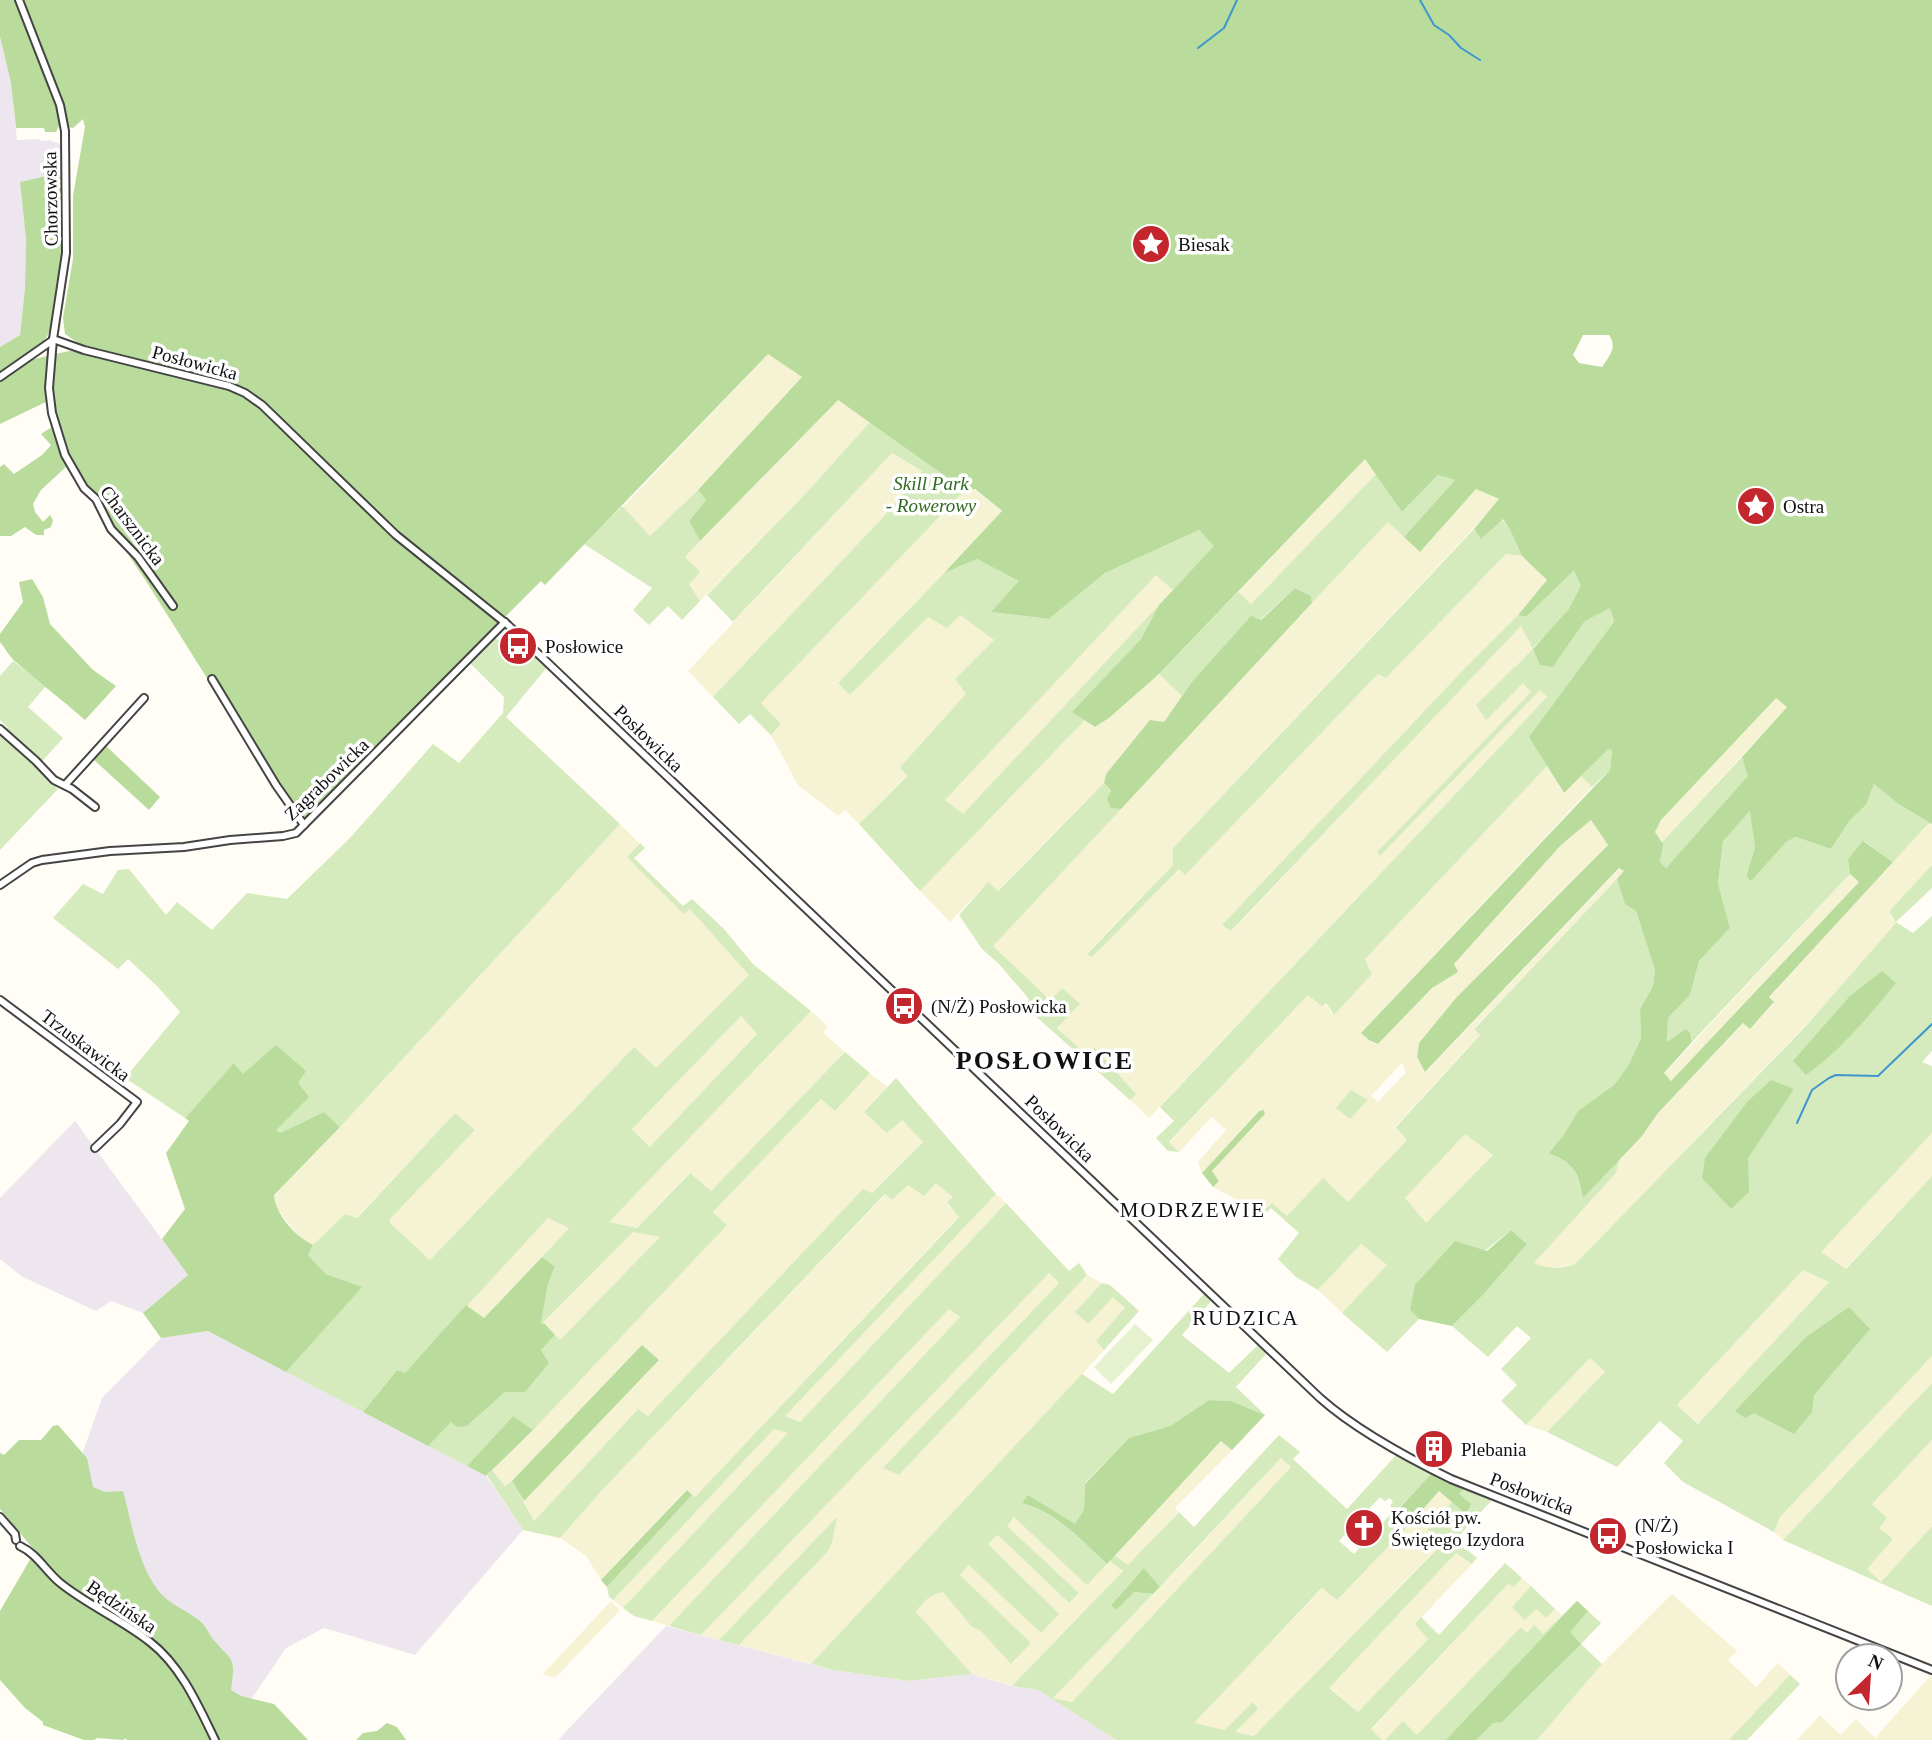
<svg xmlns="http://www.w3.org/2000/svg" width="1932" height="1740" viewBox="0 0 1932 1740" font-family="Georgia,serif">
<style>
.industrial{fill:#eee6ef}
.farmland{fill:#f6f3d4;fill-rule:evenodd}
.green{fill:#d5ebbd;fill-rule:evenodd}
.forest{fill:#b9dc9c;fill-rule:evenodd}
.pitch{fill:#e6f2cf}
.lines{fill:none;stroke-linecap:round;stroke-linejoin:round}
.stream{stroke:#3f96cf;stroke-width:2}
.minor-casing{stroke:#444;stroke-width:10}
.minor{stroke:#fff;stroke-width:6}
.labels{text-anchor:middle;stroke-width:7;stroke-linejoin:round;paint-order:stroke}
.street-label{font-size:19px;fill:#111;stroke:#fff}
.poi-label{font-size:19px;fill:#111;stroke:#fff;text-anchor:start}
.park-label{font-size:19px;font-style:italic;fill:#2f6b1f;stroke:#fff}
.neighbourhood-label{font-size:21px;letter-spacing:2px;fill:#111;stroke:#fff}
.district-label{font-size:26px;font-weight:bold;letter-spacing:2px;fill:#111;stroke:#fff}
</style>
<rect width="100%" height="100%" fill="#fffdf5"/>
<!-- industrial -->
<g class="industrial">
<polygon points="0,37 11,83 17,140 40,139 41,141 49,140 61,144 63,172 20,182 26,239 25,288 20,335 0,347"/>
<polygon points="75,1121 188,1275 143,1313 111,1301 96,1311 21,1276 0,1259 0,1198"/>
<polygon points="208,1331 486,1476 523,1530 415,1655 324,1628 286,1648 229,1732 233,1740 123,1740 125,1738 79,1463 102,1398 161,1338"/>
<polygon points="666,1626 833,1670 908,1681 972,1674 1012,1686 1038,1690 1116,1740 558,1740"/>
</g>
<!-- farmland -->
<g class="farmland">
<polygon points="768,354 803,377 698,490 650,537 622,508"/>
<polygon points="837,400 871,421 808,491 700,601 689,584 685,557"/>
<polygon points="892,453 922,471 886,514 713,697 688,671"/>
<polygon points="1366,458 1377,473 1251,604 1238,592"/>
<polygon points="974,489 1002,512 838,683 850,695 928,617 960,615 994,640 955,679 967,694 900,767 907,775 859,824 845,810 838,816 798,785 771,735 781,724 761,703 965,490"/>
<polygon points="1476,489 1500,500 1173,848 1173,865 1087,953 1092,956 1179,869 1185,875 1378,674 1386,678 1506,554 1522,556 1547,580 1518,615 1465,668 1222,925 1232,931 1521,625 1533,649 1515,666 1532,692 1377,852 1380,855 1540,689 1547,697 1149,1118 1130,1100 1135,1093 1093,1047 1086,1054 1057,1028 1079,1005 1050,1000 992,946 1388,522 1420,552"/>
<polygon points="1156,574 1173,590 1067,706 963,815 945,800"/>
<polygon points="1159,674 1182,696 1164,722 1106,774 1104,783 997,891 988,882 950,922 920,891 1085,720 1096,727 1109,718"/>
<polygon points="1776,697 1788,706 1662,842 1655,832 1661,820"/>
<path d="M1547,766L1563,793L1581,776L1592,787L1361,1033L1378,1044L1432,988L1457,972L1454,964L1561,845L1591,820L1608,845L1500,952L1450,1006L1419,1043L1417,1057L1426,1072L1620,868L1625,871L1474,1028L1480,1034L1396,1126L1408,1140L1349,1201L1287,1217L1271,1203L1255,1218L1233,1198L1213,1187L1219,1181L1212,1171L1265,1114L1264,1110L1258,1111L1202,1173L1198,1162L1226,1130L1212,1117L1179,1152L1169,1143L1308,995L1325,1003L1333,1015L1372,974L1365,959ZM1402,1063L1406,1072L1378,1102L1371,1096Z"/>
<polygon points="620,824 639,843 628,857 684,913 690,908 749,975 656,1069 633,1048 430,1260 390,1223 390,1219 474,1130 455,1113 356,1218 345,1214 313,1245 302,1240 275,1206 274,1195 369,1096"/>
<polygon points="1932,824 1932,865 1891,909 1891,917 1896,922 1895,926 1804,1027 1575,1264 1554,1268 1543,1267 1533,1263 1616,1173 1620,1157 1642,1136 1658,1113 1744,1023 1751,1028 1774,1003 1769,998 1848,908 1926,826"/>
<polygon points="1850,874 1859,882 1671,1081 1664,1074"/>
<polygon points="811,1011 828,1026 823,1033 845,1052 711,1191 689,1173 637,1228 608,1222"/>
<polygon points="741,1016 757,1034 651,1147 632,1129"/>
<polygon points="870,1073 887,1087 865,1111 901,1120 924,1141 871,1193 863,1189 684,1380 647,1417 637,1410 533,1522 524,1501 511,1481 505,1486 492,1470 726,1225 713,1212 821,1099 835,1111"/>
<polygon points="1465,1133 1493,1155 1426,1224 1404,1198"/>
<polygon points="1932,1133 1932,1176 1845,1269 1820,1252"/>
<polygon points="936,1183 954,1197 947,1203 959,1216 694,1498 686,1490 601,1580 586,1556 560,1538 605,1487 886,1194 908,1185"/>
<polygon points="996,1194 1006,1203 800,1422 785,1416"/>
<polygon points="548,1218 569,1228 484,1318 466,1305"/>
<polygon points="633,1232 660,1237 560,1341 544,1323"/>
<polygon points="1361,1244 1387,1265 1342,1313 1318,1290"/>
<polygon points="1803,1270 1829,1282 1699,1424 1677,1405"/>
<polygon points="1048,1273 1059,1283 884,1468 899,1475 1087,1275 1102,1283 1075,1312 1087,1323 1113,1296 1126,1308 1096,1341 1104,1350 1032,1430 811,1664 739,1645 755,1628 739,1620 719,1640 701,1635"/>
<polygon points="949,1309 960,1317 669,1626 652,1621"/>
<polygon points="1932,1356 1932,1383 1783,1540 1774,1532 1780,1517"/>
<polygon points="1590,1358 1605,1372 1547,1432 1526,1425"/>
<polygon points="774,1429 788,1433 623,1608 613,1600"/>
<polygon points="1932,1440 1932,1526 1881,1582 1866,1569 1892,1540 1878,1527 1887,1518 1872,1504"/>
<polygon points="1222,1441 1232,1450 1175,1508 1178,1512 1128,1566 1114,1555"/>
<polygon points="1281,1458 1291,1467 1072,1702 1052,1698 1176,1571"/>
<polygon points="1439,1491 1453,1501 1427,1529 1443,1542 1254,1736 1234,1732 1257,1709 1225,1730 1193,1723 1323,1588 1337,1600"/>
<polygon points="1015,1517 1087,1584 1110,1561 1123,1571 1012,1686 972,1674 916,1612 922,1602 934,1594 944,1592 972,1627 980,1630 1012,1664 1031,1643 960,1575 970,1564 1041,1632 1058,1614 988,1544 998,1535 1069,1603 1079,1593 1006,1526"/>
<polygon points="1456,1553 1472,1564 1416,1623 1428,1639 1358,1712 1329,1687"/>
<polygon points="1522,1578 1531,1586 1512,1607 1526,1619 1536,1609 1546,1618 1555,1609 1562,1615 1543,1635 1527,1633 1521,1627 1417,1736 1403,1721 1385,1740 1382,1740 1371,1730 1508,1584 1514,1587"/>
<polygon points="1672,1594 1737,1651 1728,1660 1756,1687 1778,1663 1800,1684 1747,1740 1537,1740 1602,1664"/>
<polygon points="611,1601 620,1610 555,1678 543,1674"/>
<polygon points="1932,1674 1932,1740 1797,1740 1820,1715 1841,1735 1856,1719 1875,1738"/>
</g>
<!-- green -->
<g class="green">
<polygon points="871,421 965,490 761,703 781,724 771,735 750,714 739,724 713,697 886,514 922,471 892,453 733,622 707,595 808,491"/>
<polygon points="1377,473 1402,512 1438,475 1455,480 1404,537 1388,522 1312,603 1311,596 1295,588 1191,683 1182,696 1159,674 1238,592 1251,604"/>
<polygon points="698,490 706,500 689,521 700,541 685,557 700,572 689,584 700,601 682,620 668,606 649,625 633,610 652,588 584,544 622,506 650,536"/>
<polygon points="1502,519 1510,530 1522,556 1506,554 1386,678 1378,674 1185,875 1179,869 1092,957 1087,954 1173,865 1173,848 1474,529 1482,538"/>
<polygon points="1199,530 1215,546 1173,590 1156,575 945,800 963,814 1159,605 1141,639 1073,712 1085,720 920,891 859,824 907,776 900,767 966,694 955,679 994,640 960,615 947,628 928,617 850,695 838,683 944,573 977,559 1020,581 991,612 1049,619 1105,573"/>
<path d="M1574,569C1576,574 1580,580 1581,585C1583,601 1544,637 1533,648L1553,667L1585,621L1610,607L1614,623L1530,737L1547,766L1365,959L1372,974L1334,1015L1326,1003L1322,1006L1308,995L1169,1142L1179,1152L1168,1151L1156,1138L1174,1121L1160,1107L1547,697L1540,690L1380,856L1377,852L1531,692L1523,683L1486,720L1476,705L1533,649L1521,626L1231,931L1222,925L1465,668L1518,615L1526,617Z"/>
<polygon points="494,637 508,647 532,651 548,666 506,717 620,824 340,1127 324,1112 280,1133 275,1130 235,1063 185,1118 125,1078 180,1012 158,987 128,959 118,969 53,918 83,884 103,894 118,870 129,869 166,915 177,902 212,930 247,893 287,899 350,838 433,744 459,763 503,713 504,697 468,661"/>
<polygon points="13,661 46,686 28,707 63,738 37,767 58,789 0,850 0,735 8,728 0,720 0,676"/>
<polygon points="1608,748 1612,749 1610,770 1592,787 1581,776"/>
<polygon points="1742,757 1749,776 1666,868 1660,862 1662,842"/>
<polygon points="1104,783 1111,792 1111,807 1121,809 993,946 1050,1000 1062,988 1080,1004 1057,1028 1086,1054 1094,1047 1136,1094 1130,1100 1023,1005 1029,999 999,964 982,949 959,915 988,882 998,891"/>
<polygon points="1874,784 1897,803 1931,823 1926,826 1893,862 1864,841 1848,859 1850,874 1692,1042 1690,1033 1667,1043 1668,1018 1690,995 1699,961 1730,928 1718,883 1723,840 1751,810 1755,847 1746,875 1751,880 1786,842 1796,837 1831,849 1850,820 1866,805"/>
<path d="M640,843L645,848L634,858L683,906L692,899L723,928L753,964L811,1011L609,1222L637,1228L690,1173L711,1191L845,1052L870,1073L835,1111L821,1099L713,1212L727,1225L533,1430L513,1416L467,1466L428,1446L451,1421L467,1426L505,1392L549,1363L541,1350L555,1335L560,1340L660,1237L633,1232L541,1325L548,1284L555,1268L542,1257L569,1228L548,1218L405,1373L397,1370L363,1412L286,1372L361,1287L326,1274L308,1255L313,1245L345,1214L357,1218L455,1113L475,1130L390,1219V1223L430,1260L634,1047L656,1068L749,975L690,909L684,914L627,857ZM741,1016L757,1034L650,1147L632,1129Z"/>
<path d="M1932,865V888L1896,922L1913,933L1932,916V1051L1922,1062L1932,1066V1133L1821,1252L1846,1269L1932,1176V1356L1780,1517L1774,1532L1683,1482L1664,1463L1683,1441L1660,1421L1617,1467L1547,1432L1605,1372L1590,1358L1526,1425L1501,1401L1517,1385L1501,1369L1531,1338L1517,1326L1488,1357L1452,1326L1482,1296L1527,1244L1511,1230L1410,1310L1419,1319L1387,1352L1342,1313L1387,1265L1361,1244L1318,1290L1296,1277L1278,1259L1299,1233L1271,1208L1258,1221L1255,1218L1272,1203L1287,1216L1323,1178L1347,1201H1349L1407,1140L1396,1127L1480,1035L1474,1029L1617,879L1625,903L1636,911L1655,970L1653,986L1640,1009L1641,1038L1629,1064L1615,1084L1578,1111L1563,1136L1550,1153C1578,1168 1574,1167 1583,1197L1620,1157L1616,1173L1534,1263C1547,1269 1561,1269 1575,1264L1804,1028L1896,923L1890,913L1891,909ZM1465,1134L1493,1155L1426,1223L1405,1198ZM1803,1270L1829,1282L1698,1424L1677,1405Z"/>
<polygon points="896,1078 996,1194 785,1416 800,1422 1006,1203 1069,1271 1079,1263 1087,1275 899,1475 883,1468 1059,1283 1049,1273 701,1635 669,1626 960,1317 949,1309 652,1621 634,1616 623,1608 788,1433 774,1429 613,1600 609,1597 607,1587 692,1495 695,1497 959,1217 947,1202 953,1197 936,1183 924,1196 908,1185 892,1200 885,1194 605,1487 560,1538 523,1530 487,1476 492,1470 505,1486 512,1481 534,1521 638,1409 648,1416 863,1189 872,1193 923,1142 902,1120 887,1133 864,1112"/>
<polygon points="1351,1090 1368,1100 1350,1119 1336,1108"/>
<polygon points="1102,1283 1110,1285 1139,1311 1104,1350 1096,1341 1125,1308 1113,1297 1088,1324 1075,1312"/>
<path d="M1204,1294L1211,1301L1182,1335L1229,1373L1259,1344L1267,1353L1236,1387L1265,1415L1231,1401L1209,1400L1170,1426L1129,1438L1085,1483L1084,1510L1075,1525L1028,1495L1023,1503C1055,1512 1083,1542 1107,1564L1087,1585L1014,1517L1007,1526L1079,1593L1069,1603L998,1535L988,1544L1059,1614L1041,1633L969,1565L960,1575L1031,1643L1011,1664L980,1630L972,1627L943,1592C930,1595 923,1601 916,1612L972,1674L908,1681L833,1670L811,1664L1082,1374L1113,1394Z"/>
<polygon points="1932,1383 1932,1440 1872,1504 1887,1518 1879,1528 1893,1539 1867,1569 1881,1582 1932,1526 1932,1606 1783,1540"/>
<path d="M1279,1435L1300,1452L1293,1459L1347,1509L1398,1453L1431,1474L1396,1511L1390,1506L1393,1502L1390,1498L1385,1501L1380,1497L1339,1541L1354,1554L1390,1515L1408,1526L1337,1600L1322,1588L1194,1723L1225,1730L1253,1702L1258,1709L1235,1732L1254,1736L1443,1543L1427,1529L1453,1501L1465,1513L1459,1494L1465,1488L1493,1499L1455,1540L1477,1558L1472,1564L1456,1553L1329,1688L1358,1712L1428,1639L1415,1624L1421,1617L1439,1635L1505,1563L1522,1578L1514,1587L1508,1584L1371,1729L1382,1740H1116L1038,1690L1012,1686L1123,1571L1110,1561L1114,1555L1128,1565L1179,1512L1194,1527ZM1281,1458L1291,1467L1072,1702L1053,1698L1153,1594L1134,1592L1111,1605L1144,1568L1160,1587Z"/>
<polygon points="837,1517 832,1543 827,1552 739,1645 719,1640"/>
<polygon points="1531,1586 1555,1609 1546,1618 1536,1609 1525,1620 1512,1607"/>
<polygon points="1577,1601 1601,1623 1581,1644 1602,1664 1537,1740 1385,1740 1403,1721 1417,1735 1521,1627 1527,1633 1534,1625 1543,1634"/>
<polygon points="1790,1675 1800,1684 1747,1740 1729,1740"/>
</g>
<!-- forest -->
<g class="forest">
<polygon points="0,0 18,0 58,105 62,120 56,132 45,132 44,128 16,128 11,83 0,37"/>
<path d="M21,0H1932V824L1897,803L1874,784L1866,805L1850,820L1831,849L1796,837L1786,842L1751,881L1746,876L1755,847L1750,811L1723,841L1718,883L1730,928L1699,961L1690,995L1668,1018L1667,1042L1686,1029L1690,1033L1692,1042L1664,1073L1671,1081L1859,882L1850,874L1848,859L1863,841L1893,862L1769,997L1774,1002L1750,1029L1743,1023L1658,1113L1642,1136L1583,1198C1577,1171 1576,1165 1549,1153L1563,1136L1578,1111L1615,1084L1629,1064L1641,1038L1640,1009L1653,986L1655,970L1636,911L1625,904L1617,879L1624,871L1619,868L1425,1072L1417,1057L1419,1043L1456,998L1608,845L1591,820L1561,845L1454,964L1458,972L1432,988L1378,1044L1369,1040L1361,1033L1610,770L1612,750L1608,749L1564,793L1529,737L1614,622L1610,608L1585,621L1553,667L1540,665L1533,649L1569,609L1581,586L1574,570L1526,617L1518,615L1547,580L1522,556L1510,530L1503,519L1481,539L1474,529L1499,499L1476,489L1420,552L1404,537L1455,480L1438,475L1402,512L1365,459L1159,674L1109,718L1095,727L1072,712L1141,639L1159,605L1214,546L1199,530L1105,573L1049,619L991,612L1019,581L977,559L944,573L1002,511L975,489L965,490L838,400L700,541L689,521L706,500L698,490L802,377L768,354L545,585L541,581L504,618L409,542L264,402L235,384L81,345L65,334L63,318L73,259V196L85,127L83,119L73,128L68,127L64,111ZM1583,335H1609C1618,347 1609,356 1602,367L1579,363L1573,355ZM1776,698L1787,707L1742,757L1748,776L1666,868L1660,862L1663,844L1655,832L1661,820Z"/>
<polygon points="63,172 65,247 53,326 43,343 0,373 0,347 20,335 25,288 26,239 20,182"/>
<polygon points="69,351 81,352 226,388 260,406 363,506 500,621 501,625 488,643 303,831 146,581 68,465 41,490 33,504 35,512 43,522 50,515 53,520 51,527 44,530 44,535 36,535 25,527 11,536 0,536 0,467 4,464 14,474 42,455 51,445 41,434 55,425 52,399 0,424 0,380 30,360"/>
<path d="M32,579L43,597L50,624L93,670L116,686L85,720C62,700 39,682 17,663C10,658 6,649 0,642V634L23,602L19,582Z"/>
<polygon points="1295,588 1311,596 1312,603 1121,809 1111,808 1107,799 1111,791 1104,783 1106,774 1150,720 1164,722 1191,683 1251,616 1261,620"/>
<polygon points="105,745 160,797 149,810 93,759"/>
<path d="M1882,971L1896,983C1869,1016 1841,1050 1806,1075L1793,1061L1850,996Z"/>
<path d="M276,1045L306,1071L298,1083L309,1097L276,1130L280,1133L324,1112L340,1127L274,1195C275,1214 296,1237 313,1245L308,1255L326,1274L362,1287L286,1372L208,1331L161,1338L143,1313L188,1275L162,1239L185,1209L166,1153L189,1121L185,1118L234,1063L243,1074Z"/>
<polygon points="1771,1080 1794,1089 1748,1158 1749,1192 1731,1209 1702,1178 1705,1158 1747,1102"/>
<polygon points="1264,1110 1265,1114 1212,1171 1219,1181 1213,1187 1202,1173 1259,1111"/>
<polygon points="1511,1230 1527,1244 1482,1296 1452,1326 1419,1319 1410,1310 1415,1285 1455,1241 1487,1251"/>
<polygon points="542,1257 555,1267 548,1284 541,1324 544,1323 555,1335 541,1350 549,1363 525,1392 505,1392 467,1426 457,1427 451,1422 428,1446 363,1412 397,1370 405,1373 466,1305 484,1318"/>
<polygon points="1849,1307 1870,1329 1814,1395 1812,1412 1794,1434 1754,1413 1745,1418 1735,1411 1806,1337"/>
<polygon points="642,1345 659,1360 524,1501 512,1481"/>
<path d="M1209,1400L1231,1401L1265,1415L1232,1450L1221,1441L1107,1564C1083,1542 1055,1511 1022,1503L1028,1495L1075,1524L1084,1510L1085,1484L1129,1438L1170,1426Z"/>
<polygon points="513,1416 533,1430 486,1476 467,1466"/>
<path d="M58,1425L87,1458L93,1487L105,1492L123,1491C132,1524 137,1561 157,1589C169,1605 185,1609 200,1621C206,1626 208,1632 212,1638C233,1663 236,1655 231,1690L241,1696L274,1704L308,1740H128L125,1738L123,1740L97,1738L94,1740H84L43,1725V1722L25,1708L0,1680V1611L35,1551L0,1509V1453L4,1455L19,1440H41L53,1426Z"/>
<polygon points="1431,1474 1465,1488 1459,1494 1471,1504 1466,1514 1439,1491 1408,1526 1392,1516"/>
<polygon points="687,1490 692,1495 607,1587 601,1580"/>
<polygon points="1144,1568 1160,1587 1153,1594 1134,1592 1116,1610 1111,1605"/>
<polygon points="1577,1601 1588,1611 1570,1632 1581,1644 1502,1722 1493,1723 1476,1740 1446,1740"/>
<polygon points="387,1723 397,1727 406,1740 356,1740 363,1733 377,1731"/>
</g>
<!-- pitch -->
<polygon class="pitch" points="1135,1324 1153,1340 1111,1384 1094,1367"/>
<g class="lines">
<!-- stream -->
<g class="stream">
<polyline points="1420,0 1434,25 1449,35 1461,48 1480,60"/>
<polyline points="1198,48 1224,28 1237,0"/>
<polyline points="1797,1123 1812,1090 1829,1078 1836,1075 1878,1076 1932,1024"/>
</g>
<defs>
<g id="minor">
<polyline points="19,0 60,105 65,131 66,253 53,339 49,388 52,413 65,455 84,488 96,499 111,529 138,557 173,606"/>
<path d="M53,339L84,350L229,386L245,393L262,405L396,535L508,625L1320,1398C1356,1430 1408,1458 1451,1479L1932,1670"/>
<polyline points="0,377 53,340"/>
<polyline points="212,679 276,785 304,825"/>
<polyline points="0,729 36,761 54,780 72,789 95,807"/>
<polyline points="65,785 144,698"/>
<polyline points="0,885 32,863 42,860 110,851 184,847 230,840 283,836 296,833 505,622"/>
<polyline points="0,1000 137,1102 120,1124 95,1148"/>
<polyline points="0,1517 15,1534 16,1540"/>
<path d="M20,1546C37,1554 45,1570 59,1582C87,1605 121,1619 150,1642C181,1666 198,1705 215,1740"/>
</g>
</defs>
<!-- minor casing -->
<use href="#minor" class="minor-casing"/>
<!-- minor -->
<use href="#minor" class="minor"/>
</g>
<!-- icons -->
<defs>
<symbol id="sight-disc" viewBox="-11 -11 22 22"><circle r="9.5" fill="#c4262e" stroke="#fff"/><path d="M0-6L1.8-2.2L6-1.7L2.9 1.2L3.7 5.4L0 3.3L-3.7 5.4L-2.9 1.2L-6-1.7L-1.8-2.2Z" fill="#fff"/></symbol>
<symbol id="bus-disc" viewBox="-11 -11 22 22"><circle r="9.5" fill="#c4262e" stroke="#fff"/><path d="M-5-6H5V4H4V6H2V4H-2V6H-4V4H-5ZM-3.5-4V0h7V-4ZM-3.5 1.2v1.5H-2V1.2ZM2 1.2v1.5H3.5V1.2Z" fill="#fff"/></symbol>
<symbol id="building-disc" viewBox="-11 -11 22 22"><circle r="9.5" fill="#c4262e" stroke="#fff"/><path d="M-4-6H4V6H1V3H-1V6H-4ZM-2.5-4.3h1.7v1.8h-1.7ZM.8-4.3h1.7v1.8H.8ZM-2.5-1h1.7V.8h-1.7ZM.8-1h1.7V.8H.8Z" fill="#fff"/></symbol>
<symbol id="church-disc" viewBox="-11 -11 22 22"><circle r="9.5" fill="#c4262e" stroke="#fff"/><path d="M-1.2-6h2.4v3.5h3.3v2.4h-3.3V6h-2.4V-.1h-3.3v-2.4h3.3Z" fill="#fff"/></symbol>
</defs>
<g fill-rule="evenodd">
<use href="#sight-disc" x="1129" y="222" width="44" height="44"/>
<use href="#sight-disc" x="1734" y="484" width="44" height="44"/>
<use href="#bus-disc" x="496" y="624" width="44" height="44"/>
<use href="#bus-disc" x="882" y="984" width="44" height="44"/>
<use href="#building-disc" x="1412" y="1427" width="44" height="44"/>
<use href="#church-disc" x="1342" y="1506" width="44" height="44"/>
<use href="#bus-disc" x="1586" y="1514" width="44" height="44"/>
</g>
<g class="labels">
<!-- street labels -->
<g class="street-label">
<text transform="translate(50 199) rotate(-91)" y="7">Chorzowska</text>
<text transform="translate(195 362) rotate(15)" y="7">Posłowicka</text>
<text transform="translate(133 525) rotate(53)" y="7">Charsznicka</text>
<text transform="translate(649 738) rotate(44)" y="7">Posłowicka</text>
<text transform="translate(326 779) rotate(-44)" y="7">Zagrabowicka</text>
<text transform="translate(86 1045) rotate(37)" y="7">Trzuskawicka</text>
<text transform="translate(1060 1128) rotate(44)" y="7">Posłowicka</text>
<text transform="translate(1532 1493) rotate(21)" y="7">Posłowicka</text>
<text transform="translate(122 1606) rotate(34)" y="7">Będzińska</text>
</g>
<!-- poi labels -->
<g class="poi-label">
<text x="1178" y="251">Biesak</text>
<text x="1783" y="513">Ostra</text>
<text x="545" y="653">Posłowice</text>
<text x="931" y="1013">(N/Ż) Posłowicka</text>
<text x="1461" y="1456">Plebania</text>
<text x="1391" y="1524">Kościół pw.<tspan x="1391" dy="22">Świętego Izydora</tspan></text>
<text x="1635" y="1532">(N/Ż)<tspan x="1635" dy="22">Posłowicka I</tspan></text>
</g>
<!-- park labels -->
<g class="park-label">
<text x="931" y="490">Skill Park<tspan x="931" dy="22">- Rowerowy</tspan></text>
</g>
<!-- neighbourhood labels -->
<g class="neighbourhood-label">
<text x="1193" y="1217">MODRZEWIE</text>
<text x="1246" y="1325">RUDZICA</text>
</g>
<!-- district labels -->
<g class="district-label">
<text x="1045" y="1069">POSŁOWICE</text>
</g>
</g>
<!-- north arrow -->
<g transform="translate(1869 1677) rotate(25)"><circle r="33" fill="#ffffff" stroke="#a0a0a0" stroke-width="2"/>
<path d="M0-5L12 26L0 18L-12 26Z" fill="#c4262e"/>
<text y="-10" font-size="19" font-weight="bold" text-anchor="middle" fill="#111111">N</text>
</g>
</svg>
